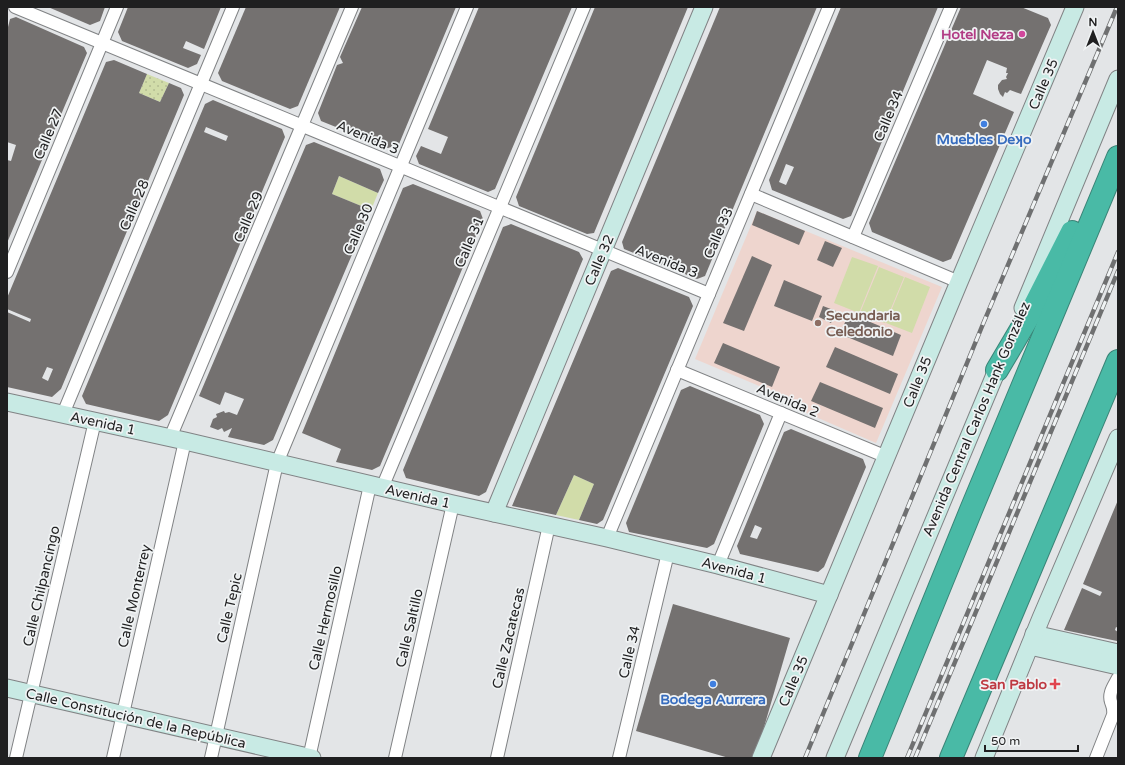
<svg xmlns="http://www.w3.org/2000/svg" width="1125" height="765" viewBox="0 0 1125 765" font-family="'Varela Round',sans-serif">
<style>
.education{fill:#eed5ce}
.grass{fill:#d1dca9}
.garden{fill:url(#garden-dots)}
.building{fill:#747170;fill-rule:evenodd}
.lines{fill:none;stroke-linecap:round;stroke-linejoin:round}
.street-casing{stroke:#818385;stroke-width:14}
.secondary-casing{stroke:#818385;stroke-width:19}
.highway-casing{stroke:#3a8477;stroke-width:24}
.street{stroke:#fff;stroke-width:12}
.secondary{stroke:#c8eae4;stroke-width:17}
.highway{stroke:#49baa6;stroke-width:22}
.rail-casing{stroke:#6f7071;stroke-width:4.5}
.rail{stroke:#f0f3f4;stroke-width:3;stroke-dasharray:9;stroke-linecap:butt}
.hotel-dot{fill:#d1479c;stroke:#f0f3f4;stroke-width:1.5}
.shop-dot{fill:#3f7fe0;stroke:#f0f3f4;stroke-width:1.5}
.education-dot{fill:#8d6e63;stroke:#f0f3f4;stroke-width:1.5}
.health-dot{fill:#e0444e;stroke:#f0f3f4;stroke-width:1.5}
.labels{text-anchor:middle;stroke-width:3.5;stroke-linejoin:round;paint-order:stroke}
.hotel-label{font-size:14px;font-weight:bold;fill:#b23c85;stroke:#f0f3f4;text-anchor:end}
.street-label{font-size:14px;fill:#1f1f20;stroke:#f0f3f4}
.shop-label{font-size:14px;font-weight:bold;fill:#366cbe;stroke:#f0f3f4}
.education-label{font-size:14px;font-weight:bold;fill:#785e54;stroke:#f0f3f4;text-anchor:start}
.health-label{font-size:14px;font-weight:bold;fill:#be3a42;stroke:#f0f3f4;text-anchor:end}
</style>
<defs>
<pattern id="garden-dots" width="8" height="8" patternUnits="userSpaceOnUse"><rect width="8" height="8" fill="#d1dca9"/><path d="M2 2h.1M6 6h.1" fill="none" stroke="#b3bc91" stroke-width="1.8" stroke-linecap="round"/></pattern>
</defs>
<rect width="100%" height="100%" fill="#e3e5e7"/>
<!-- education -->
<polygon class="education" points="757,211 942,287 876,443 795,408 797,402 695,359"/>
<!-- grass -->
<g class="grass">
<polygon points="339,176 378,193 371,210 332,194"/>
<polygon points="852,257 878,266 859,313 834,303"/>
<polygon points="879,267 904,277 885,323 860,313"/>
<polygon points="905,277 930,287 912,333 886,323"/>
<polygon points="574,475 594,484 579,520 556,515"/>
</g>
<!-- garden -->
<polygon class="garden" points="147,74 169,83 160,102 139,93"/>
<!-- building -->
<g class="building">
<polygon points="48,7 105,7 100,21 90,25"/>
<polygon points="128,7 221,7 204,49 186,41 183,48 201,55 197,64 188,68 122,41 118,32"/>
<polygon points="246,7 340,7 298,106 290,109 222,81 218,73"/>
<polygon points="362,7 456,7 399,144 388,148 321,121 318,113 337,65 343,63 340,57"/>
<polygon points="479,7 572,7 495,189 488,192 419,164 416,156 421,146 441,154 448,137 428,129"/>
<polygon points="595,7 688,7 594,233 587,234 519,206 516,197"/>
<polygon points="720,7 817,7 705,276 697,279 624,249 622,242"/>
<path d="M841,7H938L851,216L843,219L772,190L769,180ZM786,164L794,167L786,185L779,182Z"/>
<polygon points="961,7 1021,7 1048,18 1051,25 1021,94 1010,90 1007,93 1005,92 1003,97 1000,94 998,89 998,85 1002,80 1007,79 1006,77 1008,73 1006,73 1007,68 987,60 973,94 1014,112 951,259 943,262 872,232 869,223"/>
<polygon points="16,17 84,47 87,53 7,243 7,160 11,161 16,145 7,142 7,31 10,19"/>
<path d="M114,60L147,74L139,93L160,102L169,83L181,88L184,95L61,389L52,397L7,387V312L30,322L31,319L7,309V298L106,62ZM47,367L53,369L48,381L42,378Z"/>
<path d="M213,100L282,129L285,137L168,415L159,421L86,404L82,396L205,104ZM206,127L228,136L226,141L204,132Z"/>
<polygon points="314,142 380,169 384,180 378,193 339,176 332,194 371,210 273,440 264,445 228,437 232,428 224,432 222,428 218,430 210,427 213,419 217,417 216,414 224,411 225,413 229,412 237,415 244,399 225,392 220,405 199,396 306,145"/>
<polygon points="413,184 480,211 483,219 380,466 372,470 336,462 341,449 302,433 403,188"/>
<polygon points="757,211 805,231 799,245 752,225"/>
<polygon points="511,224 579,252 583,259 486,492 479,496 406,478 403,470 455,345 503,227"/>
<polygon points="825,241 842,248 833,267 817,260"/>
<polygon points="752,256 772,265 744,331 723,323"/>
<polygon points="618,268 689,297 693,306 603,520 597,524 579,520 594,484 574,475 556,515 512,506 611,271"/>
<polygon points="784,280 822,296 812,321 774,306"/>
<polygon points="823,306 836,311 831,323 819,317"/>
<polygon points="849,313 901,335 893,356 840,334"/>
<polygon points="723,343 780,367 772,387 714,363"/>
<polygon points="835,347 898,374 890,394 826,367"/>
<polygon points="820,382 883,408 875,428 811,401"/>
<polygon points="690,386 760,415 764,424 714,544 707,548 629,532 626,523 681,390"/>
<path d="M791,429L863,459L866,467L824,567L818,572L740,554L737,546L784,432ZM755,525L762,528L757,539L750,537Z"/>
<polygon points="1118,500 1118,531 1117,533 1118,534 1118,628 1116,627 1115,630 1118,632 1117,641 1064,630 1082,588 1100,596 1102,592 1083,584"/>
<polygon points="673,604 790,638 755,758 729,758 636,731"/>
</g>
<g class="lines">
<defs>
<g id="street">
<polyline points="15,7 709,294"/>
<polyline points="751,194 959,282"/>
<polyline points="853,237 951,7"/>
<polyline points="7,272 117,7"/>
<polyline points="677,370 887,457"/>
<polyline points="63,414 233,7"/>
<polyline points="170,438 352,7"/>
<polyline points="382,488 584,7"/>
<polyline points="607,538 829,7"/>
<polyline points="718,565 781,413"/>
<polyline points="16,758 95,421"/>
<polyline points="113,758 185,441"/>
<polyline points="211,758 277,463 467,7"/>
<polyline points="309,758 370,485"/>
<polyline points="395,758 453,504"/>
<polyline points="497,758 549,525"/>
<polyline points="619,758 668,553"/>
<path d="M1096,758L1113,715C1114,709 1113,707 1111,702C1108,693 1114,686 1118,678"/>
</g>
<g id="secondary">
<polyline points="1023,308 1118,79"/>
<polyline points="7,402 185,441 453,504 607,538 718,565 829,595"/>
<polyline points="494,513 704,7"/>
<polyline points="1034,634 1118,653"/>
<polyline points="1030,646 1118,666"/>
<polyline points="7,688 312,758"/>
<polyline points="761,758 959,282 1075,7"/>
<polyline points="835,758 1002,358"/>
<polyline points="984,758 1041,618 1118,438"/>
</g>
<g id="highway">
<polyline points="997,370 1033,309 1072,232"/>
<polyline points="870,758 971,510 1118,157"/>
<polyline points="951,758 1118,361"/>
</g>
</defs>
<!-- street casing -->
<use href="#street" class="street-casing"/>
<!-- secondary casing -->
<use href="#secondary" class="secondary-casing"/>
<!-- highway casing -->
<use href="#highway" class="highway-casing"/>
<!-- street -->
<use href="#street" class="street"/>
<!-- secondary -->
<use href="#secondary" class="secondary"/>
<!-- highway -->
<use href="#highway" class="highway"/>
<defs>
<g id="rail">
<polyline points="805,758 983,324 1117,7"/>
<polyline points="907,758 1118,252"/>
<polyline points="915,758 1118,271"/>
</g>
</defs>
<!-- rail casing -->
<use href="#rail" class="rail-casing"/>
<!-- rail -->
<use href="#rail" class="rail"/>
</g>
<!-- markers -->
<circle class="hotel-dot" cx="1022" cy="34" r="4"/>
<g class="shop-dot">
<circle cx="984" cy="124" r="4"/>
<circle cx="713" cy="684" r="4"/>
</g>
<circle class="education-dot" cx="818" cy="323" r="4"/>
<path class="health-dot" d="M1053 678h4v4h4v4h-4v4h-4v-4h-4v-4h4z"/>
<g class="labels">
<!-- hotel labels -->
<g class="hotel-label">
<text x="1014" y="39">Hotel Neza</text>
</g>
<!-- street labels -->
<g class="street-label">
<text transform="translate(1043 84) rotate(-67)" y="5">Calle 35</text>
<text transform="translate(888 116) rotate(-67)" y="5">Calle 34</text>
<text transform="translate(48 134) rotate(-67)" y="5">Calle 27</text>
<text transform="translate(368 137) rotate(23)" y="5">Avenida 3</text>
<text transform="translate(134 205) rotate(-67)" y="5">Calle 28</text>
<text transform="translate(248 217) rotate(-67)" y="5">Calle 29</text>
<text transform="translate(358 229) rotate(-67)" y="5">Calle 30</text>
<text transform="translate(718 233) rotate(-67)" y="5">Calle 33</text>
<text transform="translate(469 242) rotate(-67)" y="5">Calle 31</text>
<text transform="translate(599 260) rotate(-67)" y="5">Calle 32</text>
<text transform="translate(667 261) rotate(22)" y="5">Avenida 3</text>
<text transform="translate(917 382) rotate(-68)" y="5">Calle 35</text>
<text transform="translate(788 400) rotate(23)" y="5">Avenida 2</text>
<text transform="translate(976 419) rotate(-67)" y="5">Avenida Central Carlos Hank González</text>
<text transform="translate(103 423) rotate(12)" y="5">Avenida 1</text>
<text transform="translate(418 496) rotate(13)" y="5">Avenida 1</text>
<text transform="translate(734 570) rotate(15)" y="5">Avenida 1</text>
<text transform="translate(41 586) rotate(-77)" y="5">Calle Chilpancingo</text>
<text transform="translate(134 596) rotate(-77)" y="5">Calle Monterrey</text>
<text transform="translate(229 608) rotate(-77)" y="5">Calle Tepic</text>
<text transform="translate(325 618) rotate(-77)" y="5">Calle Hermosillo</text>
<text transform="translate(409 628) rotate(-77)" y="5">Calle Saltillo</text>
<text transform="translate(508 638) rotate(-77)" y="5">Calle Zacatecas</text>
<text transform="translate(629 652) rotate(-77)" y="5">Calle 34</text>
<text transform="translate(793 681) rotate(-67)" y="5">Calle 35</text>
<text transform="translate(136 718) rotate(13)" y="5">Calle Constitución de la República</text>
</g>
<!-- shop labels -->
<g class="shop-label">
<text x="984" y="144">Muebles Deʞo</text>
<text x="713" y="704">Bodega Aurrera</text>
</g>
<!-- education labels -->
<g class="education-label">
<text x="826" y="320">Secundaria<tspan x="826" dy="16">Celedonio</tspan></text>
</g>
<!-- health labels -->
<g class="health-label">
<text x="1047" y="689">San Pablo</text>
</g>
</g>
<!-- border -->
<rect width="1125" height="765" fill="none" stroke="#1f1f20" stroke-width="16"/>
<!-- north arrow -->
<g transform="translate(1093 32)" stroke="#f0f3f4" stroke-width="3" paint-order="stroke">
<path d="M0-3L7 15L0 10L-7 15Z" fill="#1f1f20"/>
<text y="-6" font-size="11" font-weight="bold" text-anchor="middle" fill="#1f1f20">N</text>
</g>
<!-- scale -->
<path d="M985 745v6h93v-6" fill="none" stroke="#1f1f20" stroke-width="2"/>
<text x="991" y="745" font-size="12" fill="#1f1f20" stroke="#f0f3f4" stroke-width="3" paint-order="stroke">50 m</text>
</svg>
